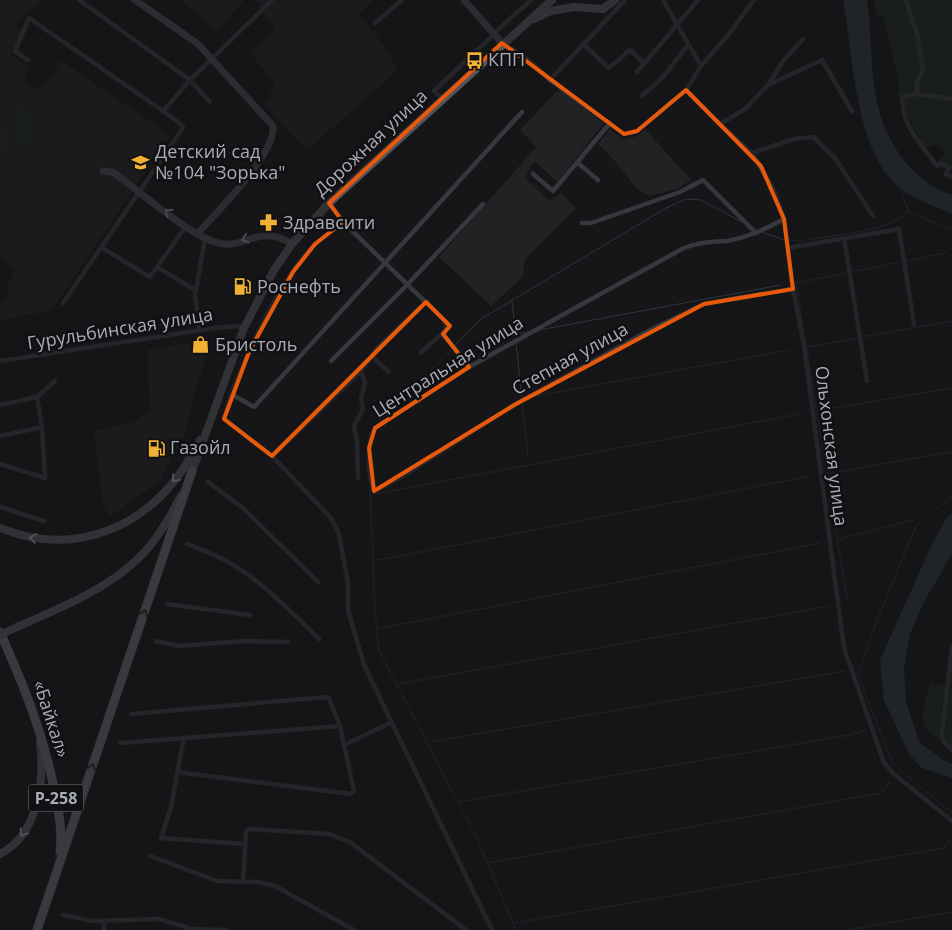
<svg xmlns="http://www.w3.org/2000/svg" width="952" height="930" viewBox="0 0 952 930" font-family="'Open Sans',sans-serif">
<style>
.built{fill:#222225}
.green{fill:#1e261f}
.water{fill:#2c353c}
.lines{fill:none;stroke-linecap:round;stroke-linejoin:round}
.stream{stroke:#2c353c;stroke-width:1}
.street{stroke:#37383d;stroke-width:4.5}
.secondary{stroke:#45474d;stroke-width:7}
.primary{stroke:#53555c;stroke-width:8}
.highway{stroke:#63666e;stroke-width:9}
.primary-bridge{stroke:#53555c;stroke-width:8}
.oneway{stroke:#858993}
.oneway2{stroke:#979ba6}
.oneway3{stroke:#26262a}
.marked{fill:none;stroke:#e8590c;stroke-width:4;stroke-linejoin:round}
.labels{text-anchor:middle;stroke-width:5;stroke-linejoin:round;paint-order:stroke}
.shield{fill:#111113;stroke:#7b7e86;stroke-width:1}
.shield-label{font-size:16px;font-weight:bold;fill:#a8adb8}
.poi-label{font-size:18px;fill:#a8adb8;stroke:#111113;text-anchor:start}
.street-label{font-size:18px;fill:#a8adb8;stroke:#111113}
</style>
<rect width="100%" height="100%" fill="#161618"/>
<!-- built -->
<g class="built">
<polygon points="0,0 42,0 15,25 22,30 10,55 29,68 24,81 41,91 61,61 170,135 52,310 0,320 0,306 10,292 7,287 15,269 0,258"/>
<polygon points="181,0 244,0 217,31"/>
<polygon points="255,0 374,0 358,14 383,44 398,70 307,150 264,105 276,84 250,53 276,28 257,8 260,5"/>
<polygon points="559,89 604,123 557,182 536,162 532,164 525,178 550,201 561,192 576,209 525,259 522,278 491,306 439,257 536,147 520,130"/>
<polygon points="610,129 623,140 637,136 645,129 691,180 677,189 650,196 636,188 609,154 598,144"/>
<polygon points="192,343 194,355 207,356 198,380 185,433 159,482 110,516 103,506 94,431 132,423 150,411 147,350"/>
</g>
<!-- green -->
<g class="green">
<polygon points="874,0 952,0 952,172 940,158 945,153 936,143 925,149 897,94 899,84 883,15 877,15"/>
<path d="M19,109H25C34,116 42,149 23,147L18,140L13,115Z"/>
<polygon points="9,132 13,148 3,151 0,134"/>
<path d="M952,663V748C915,728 920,720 930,682L948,687Z"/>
</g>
<!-- water -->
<g class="water">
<path d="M843,0H867C875,58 865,109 903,159C915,175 932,189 952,195V214C935,206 915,200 900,188C855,153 853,53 843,0Z"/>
<polygon points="952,513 952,554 925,600 910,634 904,667 906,702 919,742 943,760 952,764 952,778 922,768 909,754 884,700 880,660 933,542 947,517"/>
</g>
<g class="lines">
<!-- stream -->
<g class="stream">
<polyline points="901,189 908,212 952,229"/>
<polyline points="761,232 785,240"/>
<path d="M789,240L801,241C830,235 887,233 908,212"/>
<polyline points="851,272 946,253 952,246"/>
<polyline points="847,273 796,283 847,599"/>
<polyline points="512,301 516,339"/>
<polyline points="539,330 781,285"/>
<polyline points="515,335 528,332"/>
<polyline points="862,337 952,321"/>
<polyline points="516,343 522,399"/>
<polyline points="455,345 481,319 666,208 686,199 701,200 742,222"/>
<polyline points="808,347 858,338"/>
<polyline points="535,396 790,350"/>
<polyline points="522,403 528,457"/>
<polyline points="817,411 952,388"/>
<polyline points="376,425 453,348"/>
<polyline points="827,474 943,453 952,453"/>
<polyline points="370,486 375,611 379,650 478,841 516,930"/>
<polyline points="370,495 799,414"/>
<polyline points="952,496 916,526 877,620 858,675 893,765 952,813"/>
<polyline points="839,539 913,520"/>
<polyline points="374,561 810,476"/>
<polyline points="377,629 820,543"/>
<polyline points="398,684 830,606"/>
<polyline points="430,742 845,671"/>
<polyline points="458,802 849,735 866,730"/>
<polyline points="488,863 881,793 891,781"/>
<polyline points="515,923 944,848 952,837"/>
<polyline points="847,930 952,912"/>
</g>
<!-- street -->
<g class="street">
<polyline points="79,0 190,80 210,102"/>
<polyline points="663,0 701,66"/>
<polyline points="906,0 917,34 923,70 917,82 917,94 952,99"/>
<polyline points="375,23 402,0"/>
<polyline points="493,34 531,0"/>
<polyline points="503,44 524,56 550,80 624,134 637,131 686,90 701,66 729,34 754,0"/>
<polyline points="583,44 609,68 630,50 644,63"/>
<polyline points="28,60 15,51 29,18 163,111 182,125 183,128 63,303"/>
<polyline points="637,72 698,0"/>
<polyline points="550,80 625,0"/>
<polyline points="769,84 783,61 803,39"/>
<polyline points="686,90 720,124 745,109 768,85 822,60 852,111"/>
<path d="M917,94L902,97C903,129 920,142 937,166L941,163L949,168L946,174L952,177"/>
<polyline points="642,96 663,77 688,45"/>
<polyline points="443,99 434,91 490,38"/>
<polyline points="163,111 190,80 272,0"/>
<polyline points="720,124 752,153 775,192 784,219 793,289 804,345 844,648 884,763 895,775 952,821"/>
<polyline points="752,153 794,139 813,137 835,158 873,216"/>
<polyline points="578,163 598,180"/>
<polyline points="533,174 553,191 610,123"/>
<polyline points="329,203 343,222 446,322 445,331 421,352"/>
<path d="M343,222C332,231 320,239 310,249C277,286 250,348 231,394L254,407L522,112"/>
<polyline points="582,223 591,223 680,192 703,180 756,233"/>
<polyline points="844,238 867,381"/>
<polyline points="101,247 150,277 186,226"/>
<polyline points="788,248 899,229 914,324"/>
<polyline points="157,267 195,290"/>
<path d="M546,324L684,248C699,242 711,242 726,241C747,238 766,229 784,219"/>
<path d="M543,326L469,367L375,428C366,440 368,477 374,491L403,476L516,404L652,329L704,304L793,289"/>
<polyline points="200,330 195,296 205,239"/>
<polyline points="443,334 469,367"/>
<polyline points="372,356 389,372"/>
<polyline points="0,361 215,328 237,326 244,328"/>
<polyline points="331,361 407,285 483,204"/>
<polyline points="231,394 224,419 272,456 361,371 377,349 426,302"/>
<polyline points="0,405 37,397"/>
<polyline points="0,436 42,427 37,397 55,381"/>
<polyline points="272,456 331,518 339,534 348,583 348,610 364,665 492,930"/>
<polyline points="0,464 45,478 42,427"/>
<polyline points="358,478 357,441 354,426 363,409 361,398 365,383 361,371"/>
<polyline points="208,482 243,508 318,582"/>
<polyline points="0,507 44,521"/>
<path d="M187,544C199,549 212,553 223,559C259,578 290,611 319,639"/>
<polyline points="167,604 250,615"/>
<polyline points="156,641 178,646 245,641 288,642"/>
<polyline points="952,647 942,733 943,741 952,750"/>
<polyline points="131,714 327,697 329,698 340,726 354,791 351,794 177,772"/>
<polyline points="184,737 171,807 161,838 245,844"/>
<polyline points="120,743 340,726"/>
<polyline points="344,745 390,723"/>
<polyline points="150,856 217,881 258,882 275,886 354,930"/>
<polyline points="243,882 246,832 249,829 329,834 350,842 466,930"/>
<polyline points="63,915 92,921 159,919 192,929 226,930"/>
<polyline points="104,930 104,921"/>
</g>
<!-- secondary -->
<g class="secondary">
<path d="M135,0L198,44L273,126C276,154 216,213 197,234"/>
<polyline points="464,0 502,43"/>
<path d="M103,171L113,172C139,191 190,236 218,243C245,250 259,223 292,244"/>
</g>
<!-- primary -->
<g class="primary">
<polyline points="534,19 551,11 574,7 603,9 615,0"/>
<polyline points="190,477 244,328 274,270 292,244 329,203 552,0"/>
<path d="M0,528C66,555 135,534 178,476C187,465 193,452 200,440"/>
<path d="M17,627C65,606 124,583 155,539C165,526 173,511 181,496"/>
<path d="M0,854C38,835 45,781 40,742"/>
</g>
<!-- highway -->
<g class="highway">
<path d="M0,632C24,686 42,730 54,788C58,808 63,831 60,852"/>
<polyline points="37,930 192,471"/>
</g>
<!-- primary-bridge -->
<polyline class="primary-bridge" points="0,635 17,627"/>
</g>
<!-- one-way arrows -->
<defs><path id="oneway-chevron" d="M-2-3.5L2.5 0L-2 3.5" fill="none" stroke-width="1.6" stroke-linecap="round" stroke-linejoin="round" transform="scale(1.25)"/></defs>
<g class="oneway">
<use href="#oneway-chevron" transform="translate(168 212) rotate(-143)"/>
<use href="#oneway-chevron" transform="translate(245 239) rotate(162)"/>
</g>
<g class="oneway2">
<use href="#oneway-chevron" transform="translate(175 479) rotate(129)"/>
<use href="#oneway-chevron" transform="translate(33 538) rotate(-171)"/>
<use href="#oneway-chevron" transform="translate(23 833) rotate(123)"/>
</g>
<g class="oneway3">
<use href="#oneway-chevron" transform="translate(144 613) rotate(-71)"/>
<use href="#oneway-chevron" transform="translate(92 767) rotate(-71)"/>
</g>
<!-- marked area -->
<path d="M0 0H952V930H0ZM502,43L624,134L637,131L686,90L761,166L784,219L793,289L704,304L516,404L374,491L369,448L375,428L469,367L443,334L450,326L426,302L272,456L224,419L249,352L293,272L315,244L343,222L329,203Z" fill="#161618" fill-opacity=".55" fill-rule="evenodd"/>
<path class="marked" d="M502,43L624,134L637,131L686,90L761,166L784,219L793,289L704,304L516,404L374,491L369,448L375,428L469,367L443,334L450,326L426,302L272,456L224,419L249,352L293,272L315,244L343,222L329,203Z"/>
<!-- icons -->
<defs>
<symbol id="bus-bare" viewBox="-9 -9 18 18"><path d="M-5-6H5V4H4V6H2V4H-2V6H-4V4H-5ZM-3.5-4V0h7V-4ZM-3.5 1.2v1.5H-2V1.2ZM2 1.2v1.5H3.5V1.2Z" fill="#f2b134" stroke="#111113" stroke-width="2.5" paint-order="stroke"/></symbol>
<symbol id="school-bare" viewBox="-9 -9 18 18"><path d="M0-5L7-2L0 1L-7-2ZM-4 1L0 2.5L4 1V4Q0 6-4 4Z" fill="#f2b134" stroke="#111113" stroke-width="2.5" paint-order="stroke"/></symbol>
<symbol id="pharmacy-bare" viewBox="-9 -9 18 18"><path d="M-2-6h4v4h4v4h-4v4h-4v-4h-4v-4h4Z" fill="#f2b134" stroke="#111113" stroke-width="2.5" paint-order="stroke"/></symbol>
<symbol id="fuel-bare" viewBox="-9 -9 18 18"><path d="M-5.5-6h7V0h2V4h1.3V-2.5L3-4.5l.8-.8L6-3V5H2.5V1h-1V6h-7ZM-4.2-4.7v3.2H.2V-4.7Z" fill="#f2b134" stroke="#111113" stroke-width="2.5" paint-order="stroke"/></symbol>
<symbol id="shop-bare" viewBox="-9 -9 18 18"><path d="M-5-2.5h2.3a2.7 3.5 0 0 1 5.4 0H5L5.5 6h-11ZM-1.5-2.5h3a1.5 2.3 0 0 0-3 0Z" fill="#f2b134" stroke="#111113" stroke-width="2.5" paint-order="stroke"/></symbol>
</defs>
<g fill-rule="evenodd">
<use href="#bus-bare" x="462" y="48" width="25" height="25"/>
<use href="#school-bare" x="128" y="150" width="25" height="25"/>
<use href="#pharmacy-bare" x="256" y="210" width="25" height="25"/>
<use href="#fuel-bare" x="230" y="274" width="25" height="25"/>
<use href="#shop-bare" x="188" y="332" width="25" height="25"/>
<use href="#fuel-bare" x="144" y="436" width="25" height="25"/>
</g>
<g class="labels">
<!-- shield labels -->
<rect class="shield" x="28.5" y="784.5" width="55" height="27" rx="4"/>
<g class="shield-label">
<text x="56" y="804">Р-258</text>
</g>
<!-- poi labels -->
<g class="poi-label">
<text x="488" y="66">КПП</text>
<text x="155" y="158">Детский сад<tspan x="155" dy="21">№104 "Зорька"</tspan></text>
<text x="283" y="229">Здравсити</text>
<text x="257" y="293">Роснефть</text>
<text x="215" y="351">Бристоль</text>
<text x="170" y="454">Газойл</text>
</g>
<!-- street labels -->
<g class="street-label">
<text transform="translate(371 143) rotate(-43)" y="6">Дорожная улица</text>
<text transform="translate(120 329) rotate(-9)" y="6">Гурульбинская улица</text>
<text transform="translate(570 359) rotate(-29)" y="6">Степная улица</text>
<text transform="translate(448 367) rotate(-32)" y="6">Центральная улица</text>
<text transform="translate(831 446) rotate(83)" y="6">Ольхонская улица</text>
<text transform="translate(51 719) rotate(72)" y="6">«Байкал»</text>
</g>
</g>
</svg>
